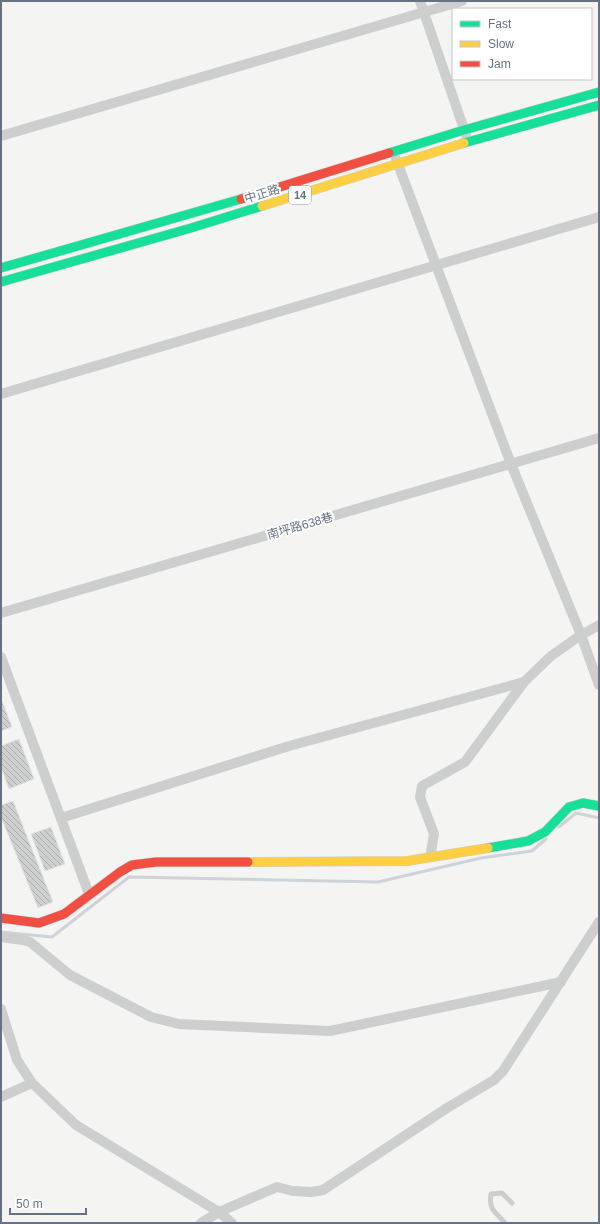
<svg xmlns="http://www.w3.org/2000/svg" width="600" height="1224" viewBox="0 0 600 1224" font-family="Arial,'Noto Sans TC',sans-serif">
<style>
.lines{fill:none;stroke-linecap:round;stroke-linejoin:round}
.stream{stroke:#cdd3d6;stroke-width:3}
.building{fill:url(#building-back-hatch);stroke:#e4e4e3}
.fast-casing{stroke:#d0d0d1;stroke-width:10}
.slow-casing{stroke:#d0d0d1;stroke-width:10}
.jam-casing{stroke:#d0d0d1;stroke-width:10}
.lane{stroke:#cdcece;stroke-width:5}
.street{stroke:#cdcece;stroke-width:10}
.fast{stroke:#16e098;stroke-width:9}
.slow{stroke:#ffcf43;stroke-width:9}
.jam{stroke:#f24e42;stroke-width:9}
.labels{text-anchor:middle;stroke-width:4;stroke-linejoin:round;paint-order:stroke}
.shield{fill:#fff;stroke:#949ca7;stroke-width:1}
.shield-label{font-size:11px;font-weight:bold;fill:#667281}
.street-label{font-size:12px;fill:#667281;stroke:#fff}
</style>
<defs>
<pattern id="building-back-hatch" width="6" height="6" patternUnits="userSpaceOnUse"><rect width="6" height="6" fill="#cecfcf"/><path d="M-1 5l2 2M0 0l6 6M5-1l2 2" fill="none" stroke="#abacad"/></pattern>
</defs>
<rect width="100%" height="100%" fill="#f4f4f3"/>
<g class="lines">
<!-- stream -->
<g class="stream">
<polyline points="559,827 576,813 599,818"/>
<polyline points="1,932 52,937 129,877 378,882 481,858 532,851 546,839"/>
</g>
</g>
<!-- building -->
<g class="building">
<polygon points="1,698 12,727 1,731"/>
<polygon points="19,739 34,779 9,789 1,767 1,746"/>
<polygon points="13,801 53,902 38,908 1,817 1,805"/>
<polygon points="51,827 65,864 45,871 31,834"/>
</g>
<g class="lines">
<defs>
<g id="fast">
<polyline points="464,143 599,105"/>
<polyline points="389,153 464,130 599,92"/>
<polyline points="1,268 241,199"/>
<polyline points="1,282 191,228 262,206"/>
<polyline points="488,848 528,841 545,832 569,807 583,803 599,806"/>
</g>
<g id="slow">
<polyline points="262,206 464,143"/>
<polyline points="248,862 407,861 488,848"/>
</g>
<g id="jam">
<polyline points="241,199 389,153"/>
<polyline points="1,918 39,923 64,914 120,872 132,865 156,862 248,862"/>
</g>
</defs>
<!-- fast casing -->
<use href="#fast" class="fast-casing"/>
<!-- slow casing -->
<use href="#slow" class="slow-casing"/>
<!-- jam casing -->
<use href="#jam" class="jam-casing"/>
<!-- lane -->
<path class="lane" d="M505,1223C496,1212 488,1210 491,1194L502,1193L512,1203"/>
<!-- street -->
<g class="street">
<polyline points="420,1 466,135"/>
<polyline points="1,136 462,1"/>
<polyline points="396,159 511,464 581,635 599,685"/>
<polyline points="1,394 599,217"/>
<polyline points="1,613 599,438"/>
<polyline points="1,657 89,894"/>
<polyline points="61,818 289,746 524,682"/>
<polyline points="430,857 434,834 420,797 422,786 465,762 524,682 551,656 581,635 599,625"/>
<polyline points="1,937 23,940 30,942 70,975 151,1017 179,1024 330,1031 561,982"/>
<polyline points="1,1009 17,1060 32,1083 76,1125 219,1212 232,1223"/>
<polyline points="1,1097 32,1083"/>
<polyline points="201,1223 219,1212 277,1187 293,1191 311,1192 323,1190 447,1108 494,1080 503,1071 599,922"/>
</g>
<!-- fast -->
<use href="#fast" class="fast"/>
<!-- slow -->
<use href="#slow" class="slow"/>
<!-- jam -->
<use href="#jam" class="jam"/>
</g>
<g class="labels">
<!-- shield labels -->
<rect class="shield" x="289" y="186" width="22" height="18" rx="3"/>
<g class="shield-label">
<text x="300" y="199">14</text>
</g>
<!-- street labels -->
<g class="street-label">
<text transform="translate(262 194) rotate(-17)" y="4">中正路</text>
<text transform="translate(300 526) rotate(-16)" y="4">南坪路638巷</text>
</g>
</g>
<!-- border -->
<rect width="600" height="1224" fill="none" stroke="#667281" stroke-width="4"/>
<!-- legend -->
<rect x="452" y="8" width="140" height="72" fill="#ffffff" stroke="#c2c7cd"/>
<rect x="460" y="21" width="20" height="6" fill="#16e098" stroke="#c2c7cd"/>
<text x="488" y="28" font-size="12" fill="#667281">Fast</text>
<rect x="460" y="41" width="20" height="6" fill="#ffcf43" stroke="#c2c7cd"/>
<text x="488" y="48" font-size="12" fill="#667281">Slow</text>
<rect x="460" y="61" width="20" height="6" fill="#f24e42" stroke="#c2c7cd"/>
<text x="488" y="68" font-size="12" fill="#667281">Jam</text>
<!-- scale -->
<path d="M10 1208v6h76v-6" fill="none" stroke="#667281" stroke-width="2"/>
<text x="16" y="1208" font-size="12" fill="#667281" stroke="#ffffff" stroke-width="3" paint-order="stroke">50 m</text>
</svg>
